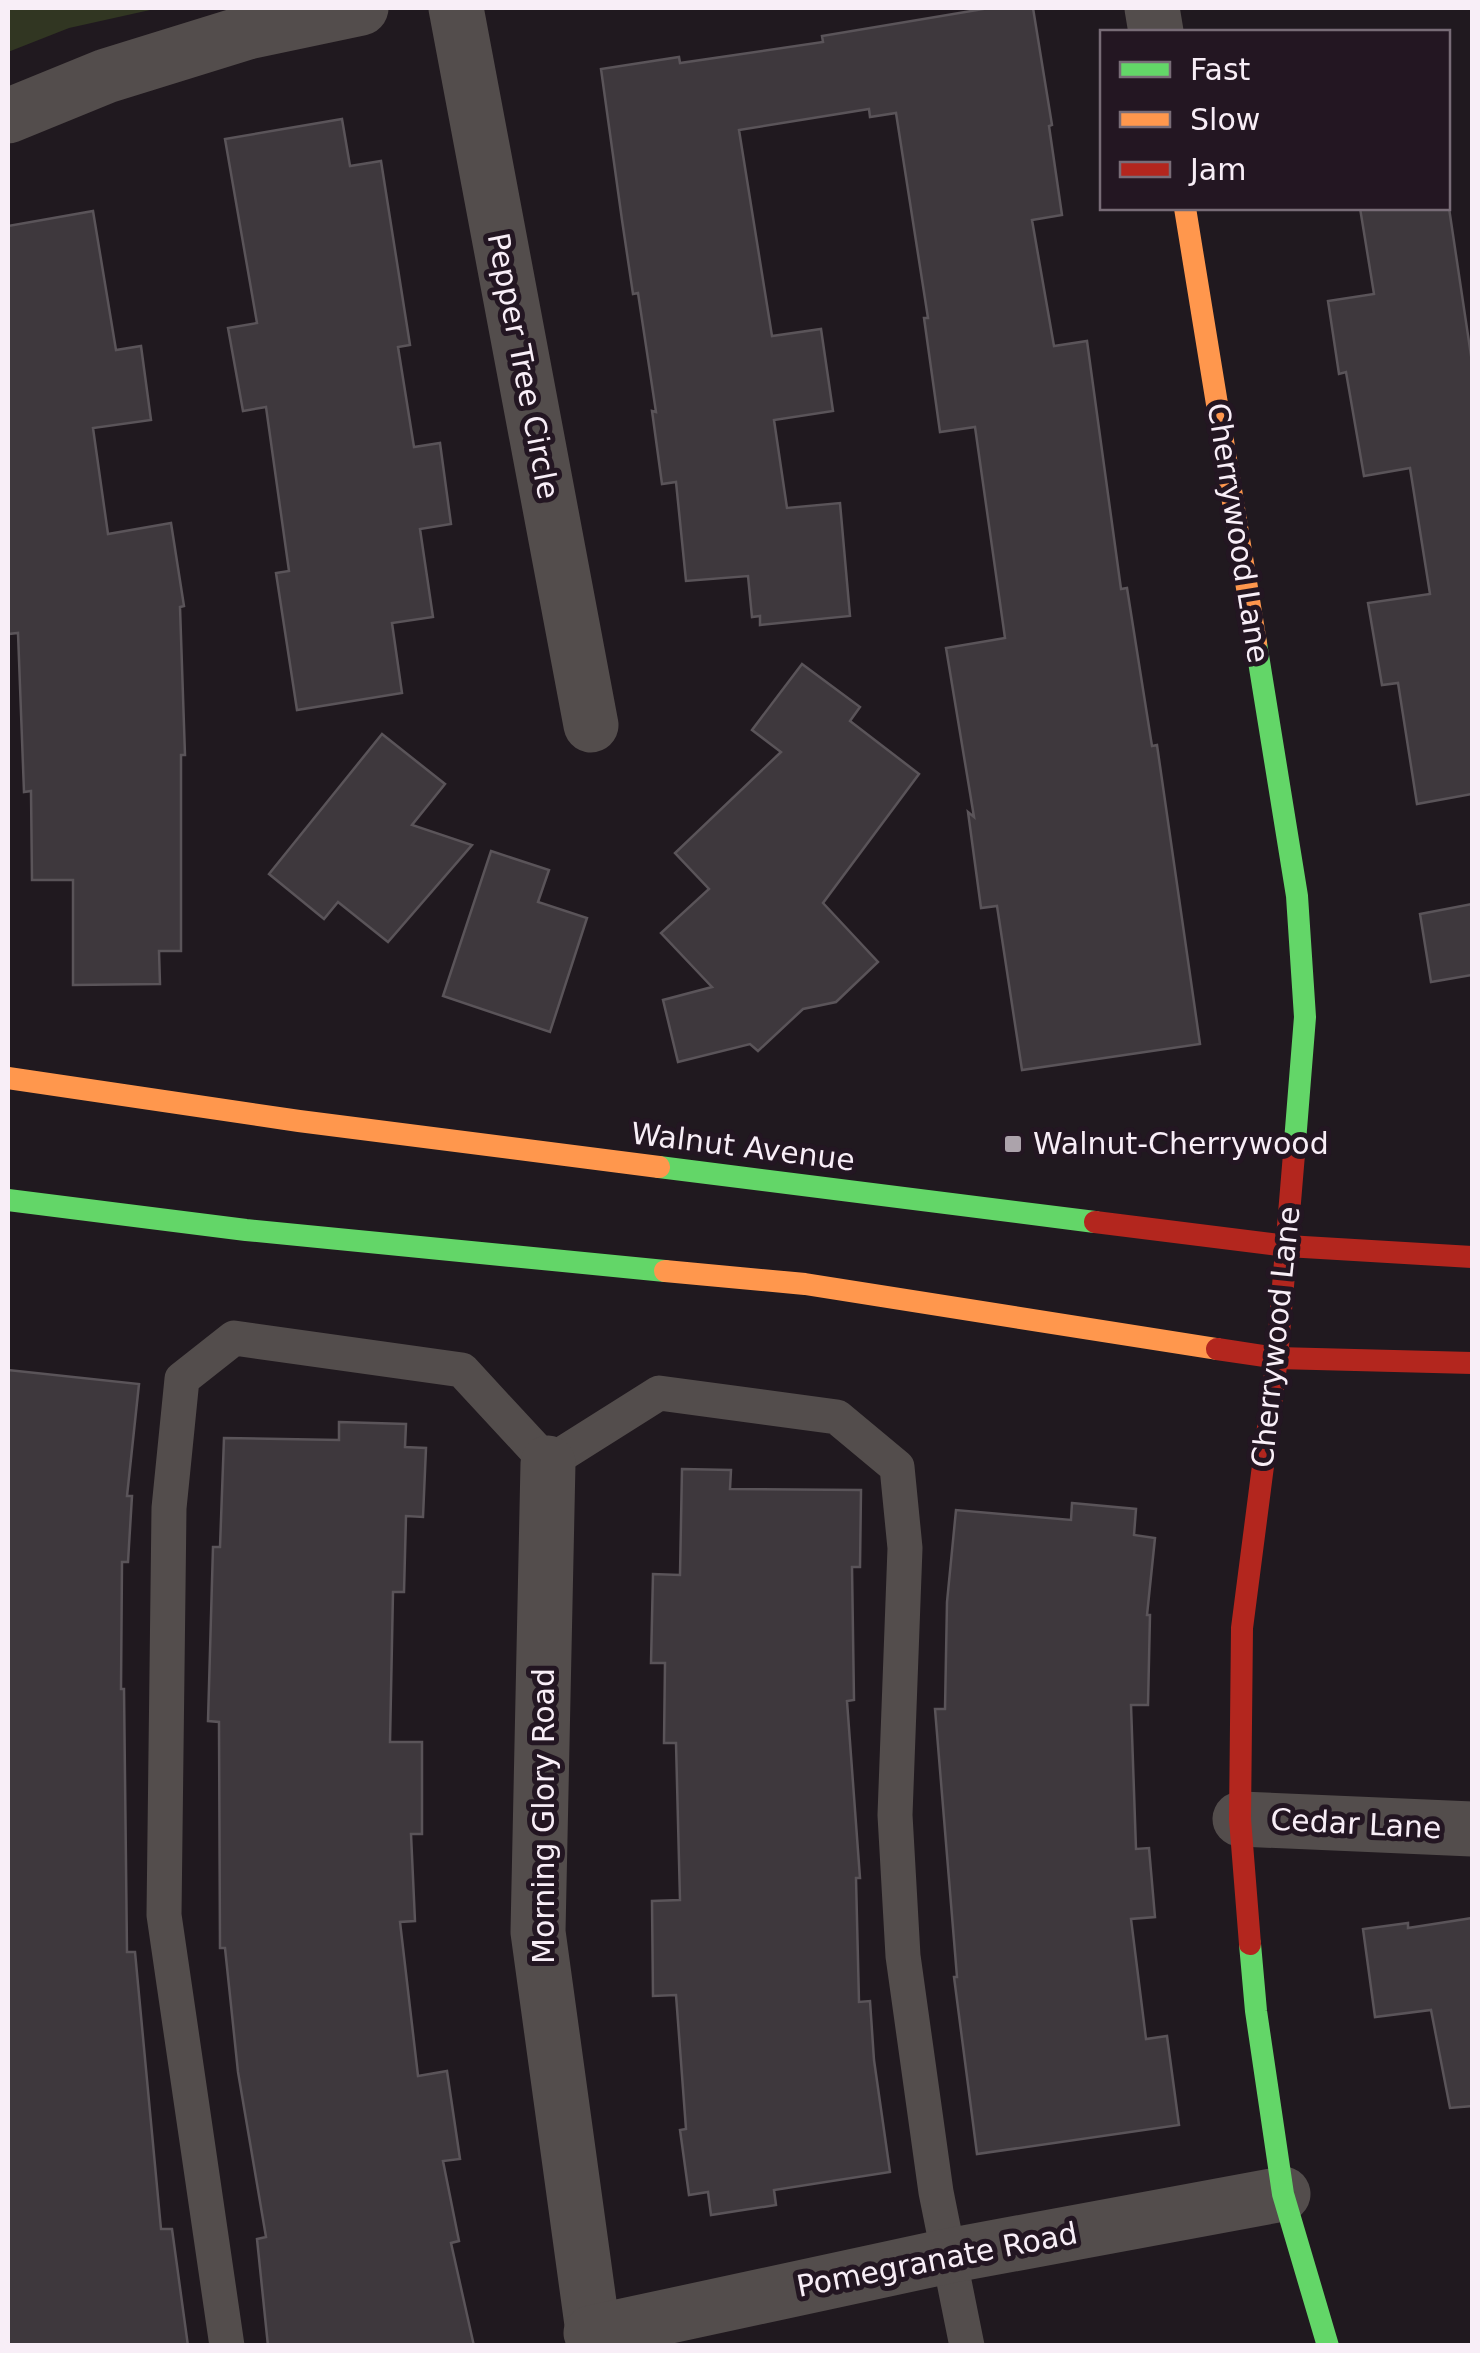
<svg xmlns="http://www.w3.org/2000/svg" width="1480" height="2353" viewBox="0 0 1480 2353" font-family="'DejaVu Sans',sans-serif">
<style>
.green{fill:#313622}
.building{fill:#3e383d;stroke:#5a5459;stroke-width:2.5}
.lines{fill:none;stroke-linecap:round;stroke-linejoin:round}
.lane{stroke:#534d4c;stroke-width:35}
.street{stroke:#534d4c;stroke-width:55}
.fast{stroke:#63d668;stroke-width:22}
.slow{stroke:#ff974d;stroke-width:22}
.jam{stroke:#b3261e;stroke-width:22}
.poi-dot{fill:#aca3ab;stroke:#231622;stroke-width:4}
.labels{text-anchor:middle;stroke-width:10;stroke-linejoin:round;paint-order:stroke}
.street-label{font-size:30px;fill:#f8eef7;stroke:#231622}
.poi-label{font-size:30px;fill:#f8eef7;stroke:#231622;text-anchor:start}
</style>
<rect width="100%" height="100%" fill="#20191f"/>
<!-- green -->
<polygon class="green" points="8,8 159,8 69,28 8,52"/>
<!-- building -->
<g class="building">
<polygon points="989,8 1033,8 1052,125 1049,126 1062,215 1032,220 1054,346 1087,341 1121,589 1127,588 1152,746 1157,745 1200,1044 1022,1070 997,906 981,908 968,812 974,817 946,648 1005,638 975,427 940,432 924,318 928,318 896,113 870,117 869,109 739,130 772,336 821,329 833,411 774,420 787,508 840,503 850,616 760,625 760,616 752,617 748,576 686,581 676,482 662,484 652,411 656,412 638,293 633,294 622,220 601,69 679,57 680,63 823,42 822,36"/>
<polygon points="342,119 350,166 381,161 410,345 398,347 414,447 440,443 451,524 420,529 433,617 392,623 402,693 297,710 276,573 289,571 266,407 243,411 228,328 257,323 225,139"/>
<polygon points="1360,208 1449,208 1472,362 1472,794 1417,804 1398,683 1382,685 1368,603 1430,594 1410,468 1364,476 1346,372 1339,374 1328,301 1374,294"/>
<polygon points="93,211 116,350 141,346 151,420 93,428 108,534 171,523 184,606 180,607 185,755 181,755 181,951 159,951 160,984 73,985 73,880 32,880 31,791 24,792 18,633 8,634 8,226"/>
<polygon points="802,664 860,707 850,721 919,774 823,903 878,962 836,1002 803,1009 758,1051 750,1044 678,1062 663,1000 712,987 661,933 709,889 675,853 781,752 752,730"/>
<polygon points="382,734 445,784 412,825 472,845 388,942 338,902 324,919 269,874"/>
<polygon points="491,851 549,870 538,902 587,918 550,1032 443,996"/>
<polygon points="1472,904 1472,975 1431,982 1420,914"/>
<polygon points="8,1370 139,1384 127,1496 132,1496 128,1562 122,1562 121,1689 124,1689 127,1952 135,1952 161,2229 172,2229 188,2346 8,2346"/>
<polygon points="339,1422 406,1424 405,1447 426,1448 423,1517 406,1516 404,1592 393,1592 390,1742 422,1742 422,1834 411,1834 415,1921 400,1922 418,2076 447,2071 460,2159 443,2161 459,2241 451,2243 474,2346 268,2346 257,2239 266,2237 238,2072 225,1948 220,1948 219,1722 208,1721 213,1547 220,1547 224,1438 339,1440"/>
<polygon points="682,1469 731,1470 730,1489 861,1490 860,1567 852,1567 854,1700 847,1701 860,1878 856,1878 859,2002 870,2001 874,2060 890,2172 774,2190 776,2205 711,2215 708,2192 689,2195 680,2130 686,2129 676,1995 653,1996 652,1901 680,1900 676,1743 664,1743 665,1663 651,1663 653,1574 680,1575"/>
<polygon points="1072,1503 1136,1509 1134,1535 1155,1538 1147,1615 1150,1615 1148,1705 1131,1705 1136,1849 1149,1848 1155,1917 1131,1919 1146,2039 1167,2036 1179,2125 977,2154 954,1977 957,1977 935,1709 945,1709 947,1602 956,1510 1071,1520"/>
<polygon points="1472,1918 1472,2106 1450,2108 1431,2010 1375,2017 1363,1929 1408,1923 1408,1928"/>
</g>
<g class="lines">
<!-- lane -->
<polyline class="lane" points="227,2346 164,1915 169,1508 182,1379 234,1338 462,1370 548,1463 659,1393 837,1417 897,1467 905,1548 895,1815 903,1956 936,2192 967,2346"/>
<!-- street -->
<g class="street">
<polyline points="456,8 591,725"/>
<polyline points="1152,8 1156,32"/>
<polyline points="8,116 106,76 248,32 361,8"/>
<polyline points="548,1463 538,1932 595,2346"/>
<polyline points="1240,1819 1472,1829"/>
<polyline points="591,2333 948,2256 1283,2194"/>
</g>
<!-- fast -->
<g class="fast">
<polyline points="1256,643 1297,896 1305,1017 1294,1154"/>
<polyline points="659,1167 1095,1222"/>
<polyline points="8,1200 246,1230 665,1271"/>
<polyline points="1250,1944 1256,2011 1283,2194 1328,2346"/>
</g>
<!-- slow -->
<g class="slow">
<polyline points="1185,208 1256,643"/>
<polyline points="8,1078 299,1121 659,1167"/>
<polyline points="665,1271 805,1284 1217,1349"/>
</g>
<!-- jam -->
<g class="jam">
<polyline points="1095,1222 1287,1246 1472,1257"/>
<polyline points="1217,1349 1277,1358 1472,1363"/>
<polyline points="1250,1944 1240,1819 1242,1628 1277,1358 1294,1154"/>
</g>
</g>
<!-- markers -->
<rect class="poi-dot" x="1003" y="1134" width="20" height="20" rx="5"/>
<g class="labels">
<!-- street labels -->
<g class="street-label">
<text transform="translate(523 366) rotate(79)" y="10">Pepper Tree Circle</text>
<text transform="translate(1238 533) rotate(81)" y="10">Cherrywood Lane</text>
<text transform="translate(743 1147) rotate(7)" y="10">Walnut Avenue</text>
<text transform="translate(1276 1337) rotate(-84)" y="10">Cherrywood Lane</text>
<text transform="translate(544 1816) rotate(-90)" y="10">Morning Glory Road</text>
<text transform="translate(1356 1824) rotate(3)" y="10">Cedar Lane</text>
<text transform="translate(937 2260) rotate(-11)" y="10">Pomegranate Road</text>
</g>
<!-- poi labels -->
<g class="poi-label">
<text x="1033" y="1154">Walnut-Cherrywood</text>
</g>
</g>
<!-- border -->
<rect width="1480" height="2353" fill="none" stroke="#f8eef7" stroke-width="20"/>
<!-- legend -->
<rect x="1100" y="30" width="350" height="180" fill="#231622" stroke="#786c77" stroke-width="2.5"/>
<rect x="1120" y="62" width="50" height="15" fill="#63d668" stroke="#786c77" stroke-width="2.5"/>
<text x="1190" y="80" font-size="30" fill="#f8eef7">Fast</text>
<rect x="1120" y="112" width="50" height="15" fill="#ff974d" stroke="#786c77" stroke-width="2.5"/>
<text x="1190" y="130" font-size="30" fill="#f8eef7">Slow</text>
<rect x="1120" y="162" width="50" height="15" fill="#b3261e" stroke="#786c77" stroke-width="2.5"/>
<text x="1190" y="180" font-size="30" fill="#f8eef7">Jam</text>
</svg>
